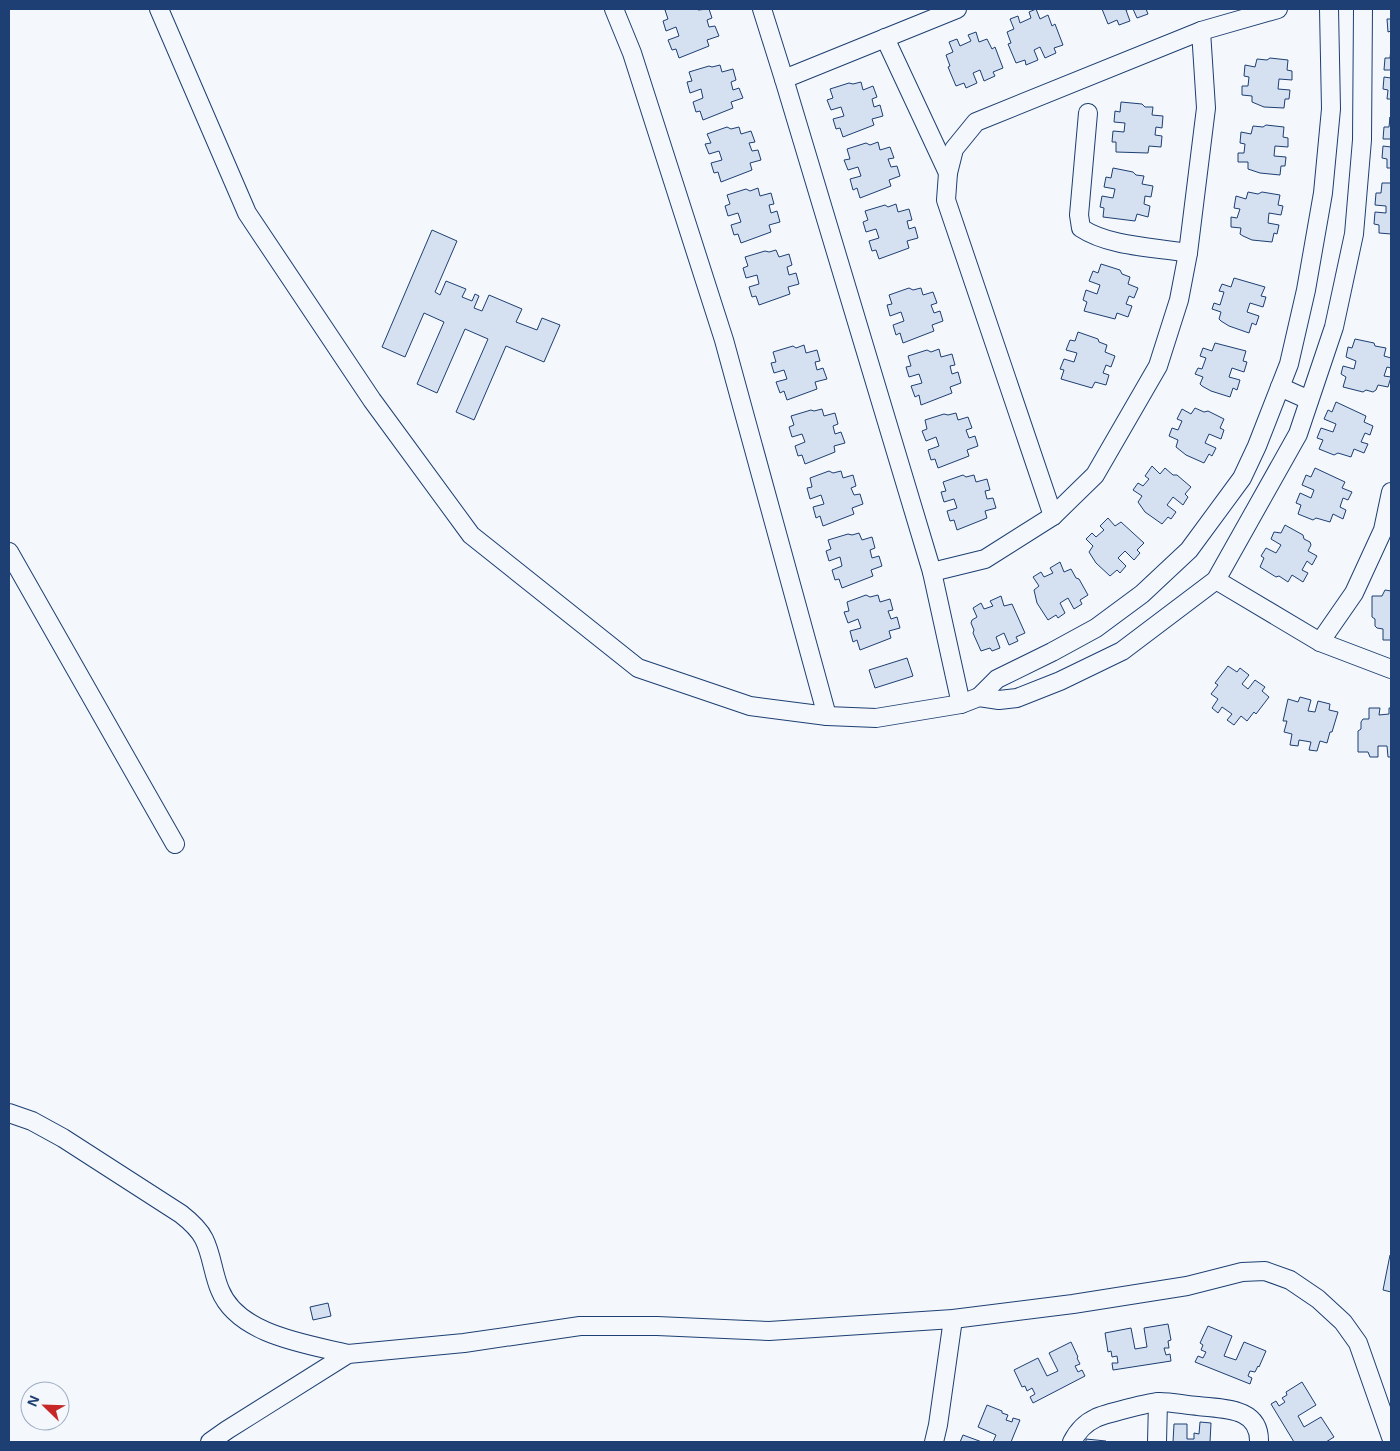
<svg xmlns="http://www.w3.org/2000/svg" width="1400" height="1451" viewBox="0 0 1400 1451" font-family="Helvetica,sans-serif">
<style>
.building{fill:#d5e0f0;stroke:#1d3f73}
.lines{fill:none;stroke-linecap:round;stroke-linejoin:round}
.minor-casing{stroke:#1d3f73;stroke-width:20}
.minor{stroke:#f4f7fb;stroke-width:18}
</style>
<rect width="100%" height="100%" fill="#f4f7fb"/>
<!-- building -->
<g class="building">
<polygon points="668,9 698,9 698,10 709,9 712,18 707,20 709,27 715,26 719,36 707,40 709,46 679,58 676,49 672,50 668,40 679,36 676,27 666,31 663,21 668,19 665,10"/>
<polygon points="1036,9 1040,19 1048,15 1052,26 1055,24 1063,45 1054,48 1056,53 1045,58 1040,47 1034,50 1038,60 1026,65 1025,60 1016,63 1008,44 1011,43 1007,32 1014,29 1010,19 1018,16 1020,23 1031,18 1029,12"/>
<polygon points="1102,9 1130,9 1126,10 1130,21 1119,25 1117,20 1108,24"/>
<polygon points="1133,9 1146,9 1148,14 1137,18"/>
<polygon points="1387,19 1391,19 1391,31 1388,32"/>
<polygon points="976,32 979,42 987,39 992,49 995,47 1003,68 993,72 995,76 984,81 980,70 973,73 977,83 966,88 964,83 956,86 948,67 950,66 946,55 953,52 949,42 957,39 960,46 971,41 968,35"/>
<polygon points="1391,48 1391,70 1384,70 1385,58 1390,58"/>
<polygon points="1270,58 1288,60 1287,70 1292,71 1292,80 1279,79 1278,89 1290,90 1289,99 1285,99 1284,108 1264,107 1252,102 1252,96 1242,95 1242,86 1248,86 1249,77 1244,76 1245,65 1255,67 1257,59 1267,60"/>
<polygon points="720,65 722,72 733,69 736,80 731,82 733,90 739,88 743,98 731,102 733,108 703,120 700,111 696,112 693,102 703,98 701,89 690,93 687,82 692,81 689,72 709,66 712,67"/>
<polygon points="1384,77 1391,78 1391,99 1387,99 1388,90 1383,89"/>
<polygon points="861,82 863,90 873,86 877,97 872,99 874,107 880,105 883,116 872,119 874,125 843,137 840,128 836,129 833,119 844,116 841,107 831,110 827,100 833,98 830,89 849,83 853,84"/>
<polygon points="1121,102 1142,104 1145,107 1153,107 1152,115 1163,116 1162,128 1156,127 1155,135 1162,136 1161,147 1149,146 1148,153 1116,152 1116,142 1112,142 1113,131 1124,132 1125,123 1114,122 1115,111 1120,112"/>
<polygon points="1390,117 1391,139 1383,139 1384,127 1389,127"/>
<polygon points="1266,125 1284,127 1283,137 1288,138 1288,147 1275,146 1274,156 1286,157 1285,166 1281,166 1280,175 1260,173 1248,169 1248,162 1238,162 1238,153 1244,153 1245,144 1240,143 1241,132 1251,134 1253,126 1263,127"/>
<polygon points="727,127 731,129 739,127 741,134 751,131 755,142 749,143 752,151 758,150 761,160 750,163 752,170 721,182 718,172 714,173 711,163 722,160 719,151 709,154 705,144 711,143 707,134"/>
<polygon points="878,142 880,150 890,147 894,158 888,159 891,167 897,166 900,176 889,180 891,186 860,198 857,188 853,190 850,179 861,176 858,167 848,170 844,160 850,159 847,149 866,143 870,145"/>
<polygon points="1383,146 1391,147 1391,168 1387,168 1387,159 1382,158"/>
<polygon points="1113,168 1133,172 1136,175 1144,176 1142,184 1153,186 1151,197 1145,196 1144,204 1150,206 1148,217 1137,214 1135,221 1103,217 1104,208 1100,207 1102,196 1113,198 1115,189 1104,187 1106,177 1111,178"/>
<polygon points="1382,183 1391,183 1391,234 1379,233 1379,225 1374,224 1375,212 1386,213 1386,206 1375,205 1376,193 1381,193"/>
<polygon points="758,188 760,196 771,193 774,204 769,205 771,213 777,211 780,222 769,225 771,232 741,243 738,234 734,235 731,225 741,222 738,213 728,216 725,206 730,204 727,195 746,189 750,191"/>
<polygon points="1248,192 1258,194 1262,192 1280,195 1278,205 1283,206 1281,215 1269,213 1268,223 1279,225 1277,234 1274,233 1272,242 1252,240 1243,236 1240,234 1241,228 1231,227 1231,217 1237,218 1240,209 1234,208 1236,196 1246,199"/>
<polygon points="896,204 898,212 909,209 912,220 907,221 909,229 915,227 918,238 907,241 909,248 879,259 876,250 872,251 869,241 879,238 876,229 866,232 863,222 868,220 865,211 885,205 888,207"/>
<polygon points="432,230 457,241 435,292 440,295 446,281 466,289 462,297 472,301 475,294 479,296 474,308 482,311 489,295 522,309 516,322 537,330 542,318 560,325 544,362 506,346 474,420 456,412 488,339 465,329 437,393 417,384 444,322 424,313 405,357 382,347"/>
<polygon points="776,250 779,257 789,254 792,265 787,267 789,275 796,273 799,284 788,287 790,294 759,305 756,296 752,297 749,287 759,284 757,275 746,278 743,268 748,266 745,257 765,251 769,252"/>
<polygon points="1101,264 1120,270 1122,274 1130,277 1128,284 1138,288 1134,298 1129,296 1126,304 1132,306 1128,317 1117,313 1115,319 1084,311 1087,302 1083,300 1086,290 1097,294 1100,285 1089,281 1093,271 1098,273"/>
<polygon points="1234,278 1265,287 1261,296 1266,297 1263,307 1250,303 1247,312 1259,316 1256,325 1252,323 1249,333 1229,326 1221,321 1219,319 1221,312 1212,309 1214,303 1220,305 1224,292 1219,291 1222,284 1231,287"/>
<polygon points="909,288 913,290 921,288 923,295 933,292 937,303 931,305 934,313 940,311 943,321 932,325 934,331 903,343 900,333 896,335 893,325 904,321 901,312 890,316 887,305 892,304 889,295"/>
<polygon points="1078,332 1098,339 1099,342 1107,345 1105,352 1115,356 1111,367 1106,365 1103,373 1109,375 1106,385 1095,382 1092,388 1061,379 1064,370 1060,369 1064,359 1074,362 1077,353 1066,350 1070,340 1075,341"/>
<polygon points="1355,339 1374,343 1375,346 1386,348 1384,356 1391,358 1391,368 1387,367 1384,376 1391,377 1388,387 1378,385 1376,390 1373,392 1366,390 1363,392 1343,387 1346,377 1341,374 1343,366 1354,369 1356,361 1346,357 1348,347 1352,348"/>
<polygon points="1215,343 1246,351 1243,361 1247,362 1244,372 1232,368 1229,377 1240,380 1237,390 1233,388 1230,397 1211,391 1202,386 1200,384 1203,377 1195,374 1198,368 1202,369 1206,358 1200,356 1203,348 1212,351"/>
<polygon points="804,345 806,353 817,350 820,361 815,362 817,370 823,368 827,379 815,382 817,389 787,400 784,391 780,393 776,382 787,379 784,370 774,373 771,363 776,362 773,352 793,346 796,348"/>
<polygon points="939,349 941,357 952,354 955,365 950,366 952,374 958,372 961,383 950,387 952,393 921,405 919,395 915,397 911,386 922,383 919,374 909,377 906,367 911,366 908,356 927,350 931,352"/>
<polygon points="1336,402 1366,416 1364,422 1373,426 1370,435 1365,433 1361,442 1368,444 1364,453 1354,449 1351,457 1338,453 1334,455 1319,449 1323,440 1317,438 1321,428 1333,432 1336,424 1324,419 1328,410 1332,412"/>
<polygon points="1195,408 1204,412 1208,411 1224,419 1220,428 1224,430 1221,439 1209,434 1205,443 1216,448 1212,456 1209,454 1204,463 1186,455 1176,447 1178,440 1169,436 1172,428 1178,430 1182,421 1177,419 1182,409 1191,414"/>
<polygon points="822,409 824,416 835,413 838,424 833,426 835,434 841,432 845,443 834,446 835,452 805,464 802,455 798,456 795,446 805,442 802,434 792,437 789,427 794,425 791,416 811,410 814,411"/>
<polygon points="956,413 958,420 968,417 972,428 966,430 969,438 975,436 978,446 967,450 969,456 938,468 935,459 931,460 928,450 939,446 936,437 926,441 922,431 927,429 925,420 944,414 948,415"/>
<polygon points="1152,466 1160,474 1165,468 1173,475 1177,475 1191,487 1185,494 1188,497 1183,505 1173,497 1167,505 1176,512 1171,519 1168,517 1162,524 1145,512 1138,502 1142,496 1133,490 1138,483 1143,486 1149,479 1145,476"/>
<polygon points="1315,468 1345,482 1342,488 1352,492 1348,500 1343,498 1340,507 1346,510 1343,519 1333,514 1330,522 1316,518 1313,520 1298,514 1301,505 1296,503 1300,493 1311,498 1314,490 1302,485 1306,475 1311,477"/>
<polygon points="829,471 833,473 841,471 843,478 853,475 856,486 851,488 854,495 860,494 863,504 852,508 854,514 823,526 820,516 816,518 813,507 824,504 821,495 810,499 807,488 812,487 810,478"/>
<polygon points="963,475 966,477 974,475 976,482 987,479 990,490 985,491 987,499 993,498 996,508 985,511 987,518 957,530 954,520 950,521 947,511 957,508 954,499 944,502 941,492 946,491 943,482"/>
<polygon points="1108,518 1115,526 1121,522 1144,543 1137,550 1140,553 1134,560 1125,551 1118,558 1126,566 1120,573 1117,570 1110,576 1096,563 1089,552 1093,546 1086,539 1092,533 1096,537 1104,530 1100,526"/>
<polygon points="1285,525 1303,535 1304,539 1310,542 1311,545 1308,551 1317,556 1312,565 1307,561 1302,570 1308,573 1303,582 1292,575 1288,582 1279,576 1276,577 1260,567 1264,558 1261,556 1266,548 1276,553 1281,545 1271,539 1274,532 1281,533"/>
<polygon points="859,533 862,540 872,537 875,548 870,550 872,558 879,556 882,566 871,570 873,576 842,588 839,579 835,580 832,570 842,566 840,557 829,561 826,551 831,549 828,540 848,534 852,535"/>
<polygon points="1060,562 1064,572 1071,569 1076,578 1079,579 1088,595 1080,600 1082,604 1074,609 1068,598 1060,603 1065,613 1058,618 1056,615 1048,620 1037,603 1034,590 1039,586 1033,577 1041,572 1044,577 1053,573 1050,568"/>
<polygon points="1385,590 1391,591 1391,640 1383,640 1383,629 1377,628 1375,626 1375,619 1372,617 1372,596 1382,596"/>
<polygon points="866,595 870,597 878,595 880,602 890,599 893,610 888,611 891,619 897,617 900,628 889,631 891,638 860,650 857,640 853,642 850,631 861,628 858,619 848,623 844,612 849,611 847,602"/>
<polygon points="1001,596 1004,606 1012,604 1025,633 1016,637 1018,641 1009,645 1004,633 996,637 1000,648 992,651 990,648 981,651 973,633 974,630 971,623 972,620 977,617 973,608 981,603 984,609 993,606 990,601"/>
<polygon points="907,658 913,676 875,688 869,670"/>
<polygon points="1228,666 1237,672 1240,668 1249,675 1242,684 1248,689 1255,680 1265,687 1262,691 1269,697 1256,714 1254,712 1247,721 1241,716 1234,725 1227,720 1232,714 1222,707 1218,713 1212,708 1218,699 1211,694 1218,685 1215,683"/>
<polygon points="1300,697 1311,700 1308,711 1315,712 1318,701 1330,704 1329,710 1338,712 1332,732 1330,732 1327,743 1320,741 1317,751 1309,750 1311,742 1299,740 1298,746 1290,745 1292,734 1284,732 1287,721 1283,721 1288,699 1298,702"/>
<polygon points="1369,708 1380,708 1379,715 1389,714 1389,708 1391,708 1391,757 1388,757 1387,746 1378,746 1378,757 1370,757 1368,752 1358,752 1358,731 1361,729 1361,722 1363,719 1369,719"/>
<polygon points="1390,1255 1391,1255 1391,1292 1383,1290"/>
<polygon points="328,1303 331,1316 313,1320 310,1307"/>
<polygon points="1168,1324 1171,1340 1168,1341 1169,1348 1164,1348 1166,1355 1170,1354 1171,1361 1113,1370 1112,1363 1118,1363 1117,1356 1112,1357 1111,1351 1108,1352 1105,1333 1131,1328 1135,1349 1147,1347 1144,1328"/>
<polygon points="1208,1326 1232,1336 1224,1356 1236,1360 1244,1342 1266,1351 1259,1367 1258,1366 1255,1372 1250,1371 1248,1376 1252,1378 1250,1384 1195,1362 1198,1356 1203,1358 1206,1352 1201,1350 1203,1345 1200,1343"/>
<polygon points="1071,1342 1078,1357 1077,1358 1080,1364 1075,1366 1078,1372 1082,1370 1085,1376 1033,1403 1030,1397 1035,1394 1032,1388 1027,1391 1025,1386 1022,1387 1014,1370 1038,1358 1047,1376 1058,1371 1049,1353"/>
<polygon points="1302,1382 1316,1405 1298,1416 1304,1427 1321,1417 1334,1437 1326,1442 1294,1442 1271,1404 1276,1401 1279,1406 1285,1402 1282,1398 1287,1395 1286,1392"/>
<polygon points="987,1405 1002,1411 1002,1413 1008,1415 1006,1420 1012,1422 1013,1418 1020,1420 1011,1442 993,1442 996,1435 978,1427"/>
<polygon points="1200,1422 1211,1423 1210,1442 1173,1442 1174,1424 1187,1424 1187,1439 1194,1439 1194,1433 1199,1434"/>
<polygon points="963,1435 982,1442 960,1442"/>
<polygon points="1086,1439 1106,1441 1105,1442 1086,1442"/>
</g>
<g class="lines">
<defs>
<g id="minor">
<polyline points="159,9 247,213 372,400 471,535 638,668 750,706 827,716 876,718 961,704 979,697 999,700 1017,698 1060,681 1122,651 1216,580 1298,434 1334,327 1354,234 1362,140 1363,9"/>
<polyline points="614,9 632,53 724,340 827,716"/>
<polyline points="762,9 784,79 932,572 961,704"/>
<polyline points="885,38 948,173"/>
<polyline points="784,79 957,9"/>
<path d="M1088,113L1079,215L1081,228C1110,247 1154,247 1188,253"/>
<polyline points="1280,387 1309,400"/>
<polyline points="1053,516 946,200 948,173 954,149 976,122 1201,31 1278,9"/>
<polyline points="9,552 175,844"/>
<polyline points="932,572 985,559 1053,516 1095,475 1158,366 1179,300 1188,253 1206,108 1201,31"/>
<polyline points="1216,580 1320,642 1391,669"/>
<polyline points="1320,642 1354,593 1383,530 1391,492"/>
<polyline points="979,697 997,679 1052,652 1096,628 1142,594 1189,550 1242,478 1257,446 1289,364 1306,290 1323,193 1331,109 1329,9"/>
<path d="M9,1113L32,1121L63,1138L181,1214C190,1221 199,1229 204,1239C212,1255 213,1274 220,1290C238,1335 307,1344 348,1354"/>
<polyline points="210,1442 227,1430 348,1354 464,1343 580,1326 657,1326 769,1331 953,1319 1073,1304 1187,1286 1242,1272 1265,1271 1290,1280 1318,1299 1343,1322 1358,1343 1391,1437"/>
<polyline points="934,1442 938,1425 953,1319"/>
<path d="M1072,1442C1077,1432 1085,1423 1096,1418C1104,1414 1151,1402 1159,1402C1172,1402 1185,1405 1198,1406C1223,1409 1260,1407 1259,1442"/>
<polyline points="1157,1442 1158,1402"/>
</g>
</defs>
<!-- minor casing -->
<use href="#minor" class="minor-casing"/>
<!-- minor -->
<use href="#minor" class="minor"/>
</g>
<!-- border -->
<rect width="1400" height="1451" fill="none" stroke="#1d3f73" stroke-width="20"/>
<!-- north arrow -->
<g transform="translate(45 1406) rotate(293)"><circle r="24" fill="#f4f7fb" stroke="#9eadc5"/>
<path d="M0-4L9 19L0 12L-9 19Z" fill="#c62828"/>
<text y="-8" font-size="14" font-weight="bold" text-anchor="middle" fill="#1d3f73">N</text>
</g>
</svg>
